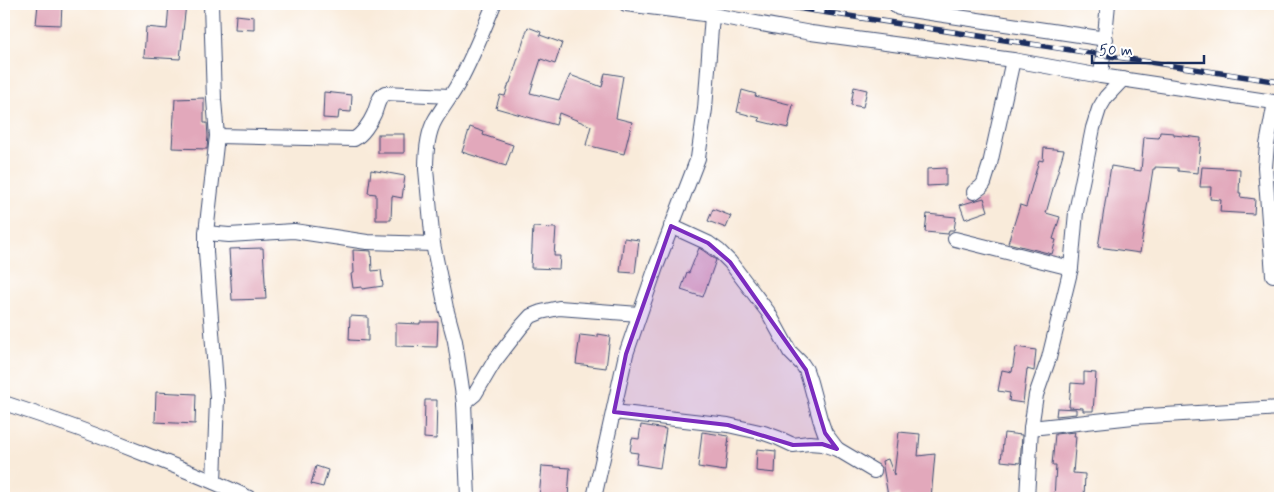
<svg xmlns="http://www.w3.org/2000/svg" width="1284" height="502" viewBox="0 0 1284 502" font-family="Mynerve,sans-serif">
<style>
.building{fill:#e2a8bb}
.lines{fill:none;stroke-linecap:round;stroke-linejoin:round}
.minor-casing{stroke:#3c4b71;stroke-width:16}
.minor{stroke:#fff;stroke-width:14}
.rail-casing{stroke:#1b2f5e;stroke-width:5.5}
.rail{stroke:#fff;stroke-width:4;stroke-dasharray:11;stroke-linecap:butt}
.marked{fill:#7b2cbf;fill-opacity:0.2;stroke:#7b2cbf;stroke-width:4;stroke-linejoin:round}
</style>
<rect width="100%" height="100%" fill="#fff"/>
<filter id="ink" filterUnits="userSpaceOnUse"><feTurbulence type="fractalNoise" baseFrequency=".02" numOctaves="2"/><feDisplacementMap in="SourceGraphic" scale="10" xChannelSelector="R" yChannelSelector="G"/><feConvolveMatrix kernelMatrix="1 2 1 2 8 2 1 2 1" color-interpolation-filters="sRGB"/></filter>
<filter id="wash" filterUnits="userSpaceOnUse"><feTurbulence type="fractalNoise" baseFrequency=".0096" numOctaves="4" result="noise"/><feDisplacementMap in="SourceGraphic" scale="20" xChannelSelector="R" yChannelSelector="G"/><feGaussianBlur stdDeviation="1.12" result="paint"/><feColorMatrix in="noise" values="0 0 0 0 0 0 0 0 0 0 0 0 0 0 0 0 0 1.4 0 .05"/><feComposite in="paint" operator="in"/></filter>
<g filter="url(#wash)">
<rect width="100%" height="100%" fill="#f9ebda"/>
<g id="blocks">
<!-- building -->
<g class="building">
<polygon points="38,4 62,4 61,25 36,24"/>
<polygon points="169,4 186,4 180,59 144,57 146,27 167,29"/>
<polygon points="236,15 254,17 254,30 235,29"/>
<polygon points="528,27 541,32 540,35 562,43 555,64 541,59 530,93 559,100 570,75 602,87 605,73 623,76 616,118 632,122 624,154 586,145 591,126 559,113 556,125 496,108 500,95 505,96 509,83 510,83"/>
<polygon points="854,87 867,90 863,107 851,105"/>
<polygon points="742,90 756,94 755,96 793,105 788,128 759,121 760,118 737,112"/>
<polygon points="324,92 352,95 351,112 339,111 338,119 323,118"/>
<polygon points="204,98 204,123 207,123 208,136 207,149 172,148 175,99"/>
<polygon points="470,127 484,132 483,135 513,145 506,166 462,152"/>
<polygon points="1160,132 1174,133 1174,135 1201,138 1198,173 1178,171 1178,168 1155,167 1155,169 1153,169 1140,253 1098,247 1111,166 1141,171 1144,137 1159,138"/>
<rect x="378" y="134" width="26" height="19"/>
<polygon points="1044,148 1064,150 1046,213 1060,217 1053,239 1056,240 1052,254 1008,243 1020,205 1026,207 1039,160 1043,161"/>
<polygon points="1202,167 1240,169 1239,193 1241,193 1240,197 1255,199 1254,214 1220,212 1221,200 1210,199 1211,187 1200,187"/>
<polygon points="946,168 946,185 927,186 927,169"/>
<polygon points="371,170 405,176 402,198 392,196 391,220 376,220 376,194 368,193"/>
<polygon points="984,198 988,211 965,219 960,205"/>
<polygon points="713,209 731,216 726,228 708,221"/>
<polygon points="927,214 956,217 954,230 949,230 948,234 925,232"/>
<polygon points="533,227 556,228 554,256 560,256 559,269 531,268"/>
<polygon points="624,238 639,240 635,273 620,272"/>
<polygon points="263,248 266,299 232,300 229,249"/>
<polygon points="699,248 704,251 716,260 703,297 681,290 687,272 689,273"/>
<polygon points="353,250 371,251 372,271 381,270 383,286 362,289 362,287 353,288 351,274 354,273"/>
<polygon points="350,316 368,317 368,341 349,340"/>
<polygon points="420,322 438,322 437,347 396,346 396,323 420,324"/>
<polygon points="598,334 610,336 606,368 576,364 580,335 598,337"/>
<polygon points="1016,347 1036,350 1034,371 1027,369 1023,403 1009,401 1010,393 998,391 1002,370 1012,372"/>
<polygon points="1084,372 1096,373 1093,411 1083,411 1083,408 1069,407 1071,383 1084,384"/>
<polygon points="156,392 196,394 195,424 155,422"/>
<polygon points="425,400 437,400 436,439 424,438"/>
<polygon points="1057,408 1076,409 1076,414 1056,416"/>
<polygon points="641,425 666,429 660,468 636,464 638,453 630,452 632,438 639,439"/>
<polygon points="702,432 729,436 725,471 698,467"/>
<polygon points="899,432 920,434 918,456 935,454 931,498 899,498 899,494 888,496 882,461 888,459 894,475"/>
<polygon points="1075,432 1074,436 1076,436 1073,473 1085,474 1084,498 1054,498 1056,465 1052,465 1055,434"/>
<polygon points="1004,433 1022,435 1020,463 1001,461"/>
<polygon points="757,449 776,451 775,473 756,471"/>
<polygon points="316,466 328,470 323,487 311,484"/>
<polygon points="542,466 570,468 568,498 539,498"/>
</g>
</g>
</g>
<g filter="url(#ink)">
<use href="#blocks" fill-opacity="0" stroke="#3c4b71" stroke-width="1"/>
<g class="lines">
<defs>
<g id="minor">
<polyline points="211,4 214,100 217,136 206,233 206,252 217,398 214,482"/>
<polyline points="626,4 712,15 811,33 1013,60 1101,76 1280,103"/>
<polyline points="895,4 899,8 904,9 1106,39"/>
<polyline points="1101,76 1108,4"/>
<path d="M217,136L354,139C362,135 370,123 374,114C377,107 378,97 385,93L450,96"/>
<polyline points="974,192 981,187 984,183 990,164 1013,60"/>
<polyline points="671,226 708,243 719,251 730,262 768,312 790,352 802,364 806,370 810,382 820,419 825,433 837,449"/>
<polyline points="206,233 229,235 294,231 367,242 433,244"/>
<polyline points="955,239 1071,268"/>
<polyline points="1273,275 1265,167 1267,145 1275,102"/>
<path d="M4,403C53,419 100,436 147,455C182,469 216,482 249,498"/>
<polyline points="464,403 475,394 484,379 494,362 521,327 531,316 541,312 559,308 639,314"/>
<polyline points="614,412 728,425 764,433 778,438 793,445 809,443 822,444 837,449 874,471"/>
<polyline points="1031,428 1133,417 1280,408"/>
<path d="M468,498L464,403L455,341L446,308L433,244L426,169C426,153 427,134 435,120C442,108 451,97 458,84C472,59 483,31 494,4"/>
<polyline points="594,498 626,354 656,267 698,158 705,109 712,15"/>
<polyline points="1027,498 1031,428 1036,395 1049,358 1071,268 1076,212 1093,128 1099,109 1106,97 1123,79"/>
</g>
</defs>
<!-- minor casing -->
<use href="#minor" class="minor-casing"/>
<!-- minor -->
<use href="#minor" class="minor"/>
<defs>
<polyline id="rail" points="770,4 1280,82"/>
</defs>
<!-- rail casing -->
<use href="#rail" class="rail-casing"/>
<!-- rail -->
<use href="#rail" class="rail"/>
</g>
</g>
<!-- marked area -->
<path class="marked" d="M671,226L708,243L730,262L806,370L825,433L837,449L822,444L793,445L728,425L614,412L626,354Z"/>
<!-- margin -->
<rect width="1284" height="502" fill="none" stroke="#fff" stroke-width="20"/>
<!-- scale -->
<path d="M1092 55v8h112v-8" fill="none" stroke="#1b2f5e" stroke-width="2.5"/>
<text x="1099" y="55" font-size="15" fill="#1b2f5e" stroke="#ffffff" stroke-width="4" paint-order="stroke">50 m</text>
</svg>
